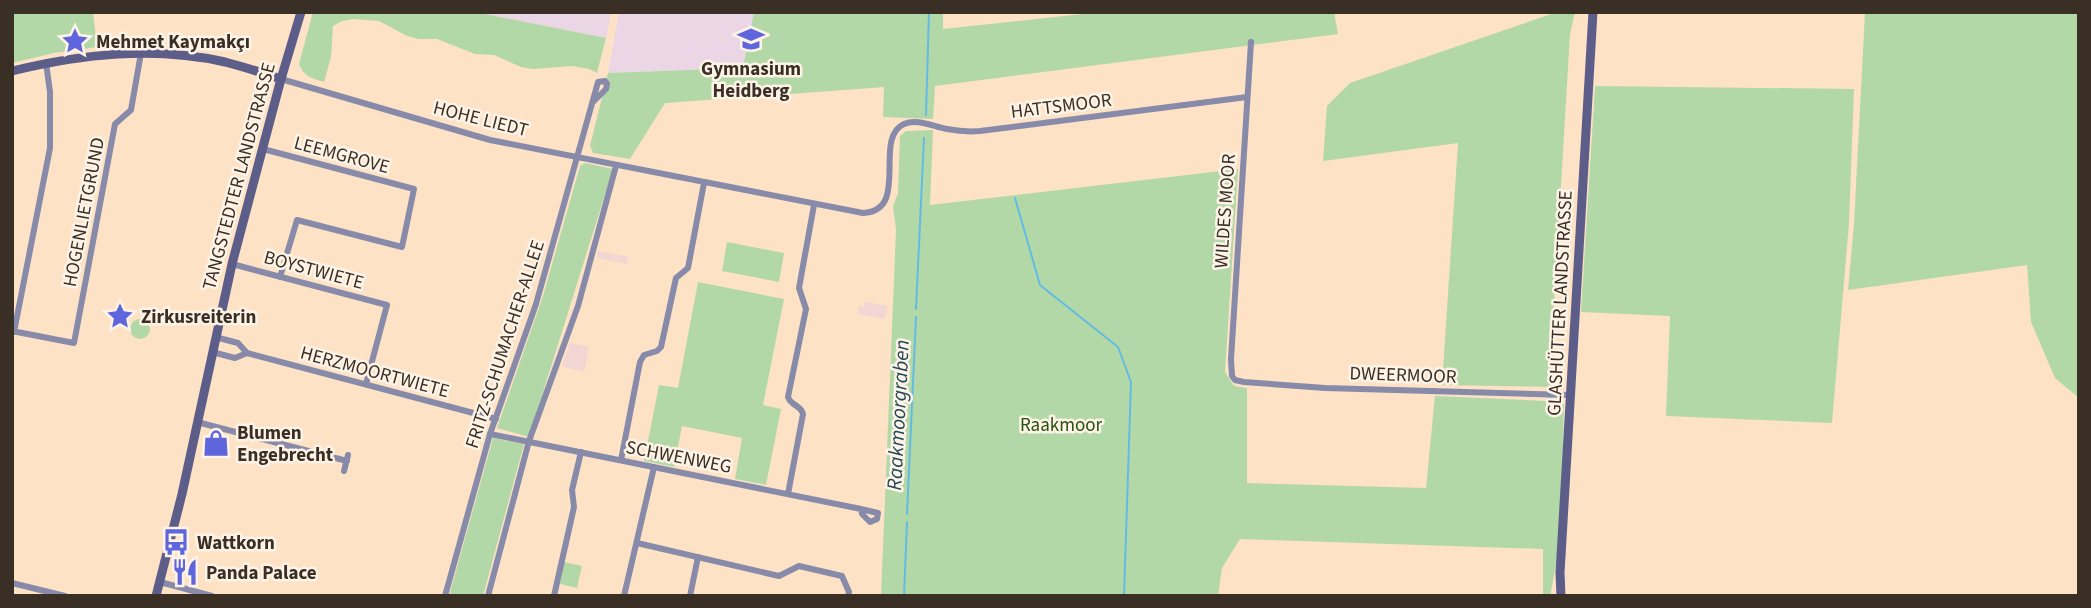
<svg xmlns="http://www.w3.org/2000/svg" width="2091" height="608" viewBox="0 0 2091 608" font-family="'Source Sans 3',sans-serif">
<style>
.industrial{fill:#f1d6d4}
.education{fill:#ebd6e5}
.green{fill:#b3d8a7}
.lines{fill:none;stroke-linecap:round;stroke-linejoin:round}
.stream{stroke:#63bbe4;stroke-width:2}
.street{stroke:#888aa9;stroke-width:6}
.secondary{stroke:#5c5d89;stroke-width:9}
.labels{text-anchor:middle;stroke-width:5;stroke-linejoin:round;paint-order:stroke}
.poi-label{font-size:19px;font-weight:bold;fill:#392f24;stroke:#fef3e7;text-anchor:start}
.street-label{font-size:19px;fill:#392f24;stroke:#fef3e7}
.park-label{font-size:19px;fill:#265312;stroke:#fef3e7}
.water-label{font-size:21px;font-style:italic;fill:#214759;stroke:#fef3e7}
</style>
<rect width="100%" height="100%" fill="#fde2c6"/>
<!-- industrial -->
<g class="industrial">
<polygon points="598,251 628,257 627,264 597,258"/>
<polygon points="865,302 888,306 884,319 858,314 859,306 864,307"/>
<polygon points="570,343 589,347 584,372 562,366"/>
</g>
<!-- education -->
<g class="education">
<polygon points="475,12 611,12 606,38"/>
<polygon points="619,12 894,12 743,68 608,73"/>
</g>
<!-- green -->
<g class="green">
<polygon points="12,12 93,12 97,47 54,53 12,63"/>
<path d="M313,12H475L606,38L597,73L589,69L572,66L533,69L521,67L494,55L475,54L437,39H419L407,36L379,21L353,19L342,21L333,26L331,57L324,82C313,79 303,76 299,64Z"/>
<polygon points="754,12 943,12 943,29 1101,12 1334,12 1338,34 935,86 933,119 883,117 884,87 665,103 630,159 593,153 590,146 608,73 743,68"/>
<polygon points="1557,12 1575,12 1570,34 1550,371 1557,387 1442,385 1458,143 1323,161 1327,106 1350,83"/>
<polygon points="1865,12 2079,12 2079,398 2055,378 2031,322 2027,265 1848,290 1854,224"/>
<polygon points="1595,86 1854,89 1849,223 1832,423 1666,416 1670,316 1581,312"/>
<path d="M933,130L930,205L1238,169L1225,372L1234,386L1247,388V483L1426,488L1435,396L1546,401L1547,397C1554,397 1560,399 1564,404C1562,468 1564,533 1550,596H1543V549L1240,539L1222,568L1218,596H881L896,230L893,206L898,193L900,136L906,131Z"/>
<polygon points="585,163 613,169 529,437 497,428 543,296 580,166"/>
<polygon points="727,242 784,253 779,282 722,271"/>
<polygon points="698,282 784,299 763,405 781,409 766,485 735,479 742,438 682,426 674,467 644,461 659,385 678,388"/>
<circle cx="140" cy="329" r="10"/>
<polygon points="493,438 524,444 483,596 449,596"/>
<polygon points="564,562 582,566 577,588 560,584"/>
</g>
<g class="lines">
<!-- stream -->
<g class="stream">
<polyline points="926,115 929,12"/>
<polyline points="1015,198 1040,285 1118,347 1131,382 1124,596"/>
<polyline points="916,309 924,138"/>
<polyline points="907,514 916,317"/>
<polyline points="904,596 907,522"/>
</g>
<!-- street -->
<g class="street">
<polyline points="1251,42 1231,359 1232,376 1235,380 1244,382 1325,388 1571,395"/>
<path d="M281,79L490,140L863,213C911,211 872,138 904,124C917,118 934,127 947,129C958,131 969,132 980,131L1247,97"/>
<polyline points="263,149 414,189 402,247 297,220 280,277"/>
<polyline points="232,264 387,305 366,384"/>
<polyline points="12,331 74,343 115,124 131,110 141,53"/>
<polyline points="14,332 50,148 50,92 46,63"/>
<polyline points="215,337 238,343 247,353 496,419"/>
<polyline points="212,352 235,358 247,353"/>
<polyline points="197,422 347,461"/>
<polyline points="490,434 861,509 862,514 870,522 877,519 878,513 861,509"/>
<polyline points="621,460 640,362 644,355 657,351 661,347 676,278 688,268 704,183"/>
<polyline points="344,471 348,455"/>
<path d="M788,494L803,414C801,405 791,406 788,397L806,309L799,288L814,205"/>
<polyline points="637,543 779,576 799,566 842,576 849,592 848,596"/>
<polyline points="160,582 212,596"/>
<polyline points="12,583 65,596"/>
<polyline points="445,596 490,434 536,304 598,82 605,81 607,84 606,89 593,102"/>
<polyline points="488,596 529,441 578,306 616,166"/>
<polyline points="554,596 574,507 572,490 581,452"/>
<polyline points="624,596 654,467"/>
<polyline points="690,596 698,557"/>
</g>
<!-- secondary -->
<g class="secondary">
<path d="M12,71C82,54 153,46 225,62C244,67 263,73 281,79"/>
<polyline points="156,596 182,494 232,264 281,79 301,12"/>
<polyline points="1561,596 1560,573 1593,12"/>
</g>
</g>
<!-- icons -->
<defs>
<symbol id="school-bare" viewBox="-9 -9 18 18"><path d="M0-5L7-2L0 1L-7-2ZM-4 1L0 2.5L4 1V4Q0 6-4 4Z" fill="#5f65dd" stroke="#fef3e7" stroke-width="2.5" paint-order="stroke"/></symbol>
<symbol id="sight-bare" viewBox="-9 -9 18 18"><path d="M0-6L1.8-2.2L6-1.7L2.9 1.2L3.7 5.4L0 3.3L-3.7 5.4L-2.9 1.2L-6-1.7L-1.8-2.2Z" fill="#5f65dd" stroke="#fef3e7" stroke-width="2.5" paint-order="stroke"/></symbol>
<symbol id="shop-bare" viewBox="-9 -9 18 18"><path d="M-5-2.5h2.3a2.7 3.5 0 0 1 5.4 0H5L5.5 6h-11ZM-1.5-2.5h3a1.5 2.3 0 0 0-3 0Z" fill="#5f65dd" stroke="#fef3e7" stroke-width="2.5" paint-order="stroke"/></symbol>
<symbol id="bus-bare" viewBox="-9 -9 18 18"><path d="M-5-6H5V4H4V6H2V4H-2V6H-4V4H-5ZM-3.5-4V0h7V-4ZM-3.5 1.2v1.5H-2V1.2ZM2 1.2v1.5H3.5V1.2Z" fill="#5f65dd" stroke="#fef3e7" stroke-width="2.5" paint-order="stroke"/></symbol>
<symbol id="restaurant-bare" viewBox="-9 -9 18 18"><path d="M-5-6h1v4h1v-4h1v4h1v-4h1v5L-1.5 .5V6h-2V.5L-5-1ZM5-6V6H3V1.5H1.5Q1.5-4 5-6Z" fill="#5f65dd" stroke="#fef3e7" stroke-width="2.5" paint-order="stroke"/></symbol>
</defs>
<g fill-rule="evenodd">
<use href="#school-bare" x="732" y="20" width="38" height="38"/>
<use href="#sight-bare" x="56" y="22" width="38" height="38"/>
<use href="#sight-bare" x="101" y="297" width="38" height="38"/>
<use href="#shop-bare" x="197" y="424" width="38" height="38"/>
<use href="#bus-bare" x="157" y="523" width="38" height="38"/>
<use href="#restaurant-bare" x="166" y="553" width="38" height="38"/>
</g>
<g class="labels">
<!-- poi labels -->
<g class="poi-label">
<text x="96" y="48">Mehmet Kaymakçı</text>
<text x="751" y="75" text-anchor="middle">Gymnasium<tspan x="751" dy="22">Heidberg</tspan></text>
<text x="141" y="323">Zirkusreiterin</text>
<text x="237" y="439">Blumen<tspan x="237" dy="22">Engebrecht</tspan></text>
<text x="197" y="549">Wattkorn</text>
<text x="206" y="579">Panda Palace</text>
</g>
<!-- street labels -->
<g class="street-label">
<text transform="translate(1061 105) rotate(-7)" y="7">HATTSMOOR</text>
<text transform="translate(481 118) rotate(14)" y="7">HOHE LIEDT</text>
<text transform="translate(342 154) rotate(15)" y="7">LEEMGROVE</text>
<text transform="translate(238 176) rotate(-75)" y="7">TANGSTEDTER LANDSTRASSE</text>
<text transform="translate(1224 211) rotate(-86)" y="7">WILDES MOOR</text>
<text transform="translate(83 212) rotate(-79)" y="7">HOGENLIETGRUND</text>
<text transform="translate(314 269) rotate(15)" y="7">BOYSTWIETE</text>
<text transform="translate(1559 303) rotate(-87)" y="7">GLASHÜTTER LANDSTRASSE</text>
<text transform="translate(504 344) rotate(-72)" y="7">FRITZ-SCHUMACHER-ALLEE</text>
<text transform="translate(375 371) rotate(15)" y="7">HERZMOORTWIETE</text>
<text transform="translate(1403 374) rotate(2)" y="7">DWEERMOOR</text>
<text transform="translate(679 456) rotate(11)" y="7">SCHWENWEG</text>
</g>
<!-- park labels -->
<g class="park-label">
<text x="1061" y="431">Raakmoor</text>
</g>
<!-- water labels -->
<g class="water-label">
<text transform="translate(898 415) rotate(-87)" y="7">Raakmoorgraben</text>
</g>
</g>
<!-- border -->
<rect width="2091" height="608" fill="none" stroke="#392f24" stroke-width="28"/>
</svg>
